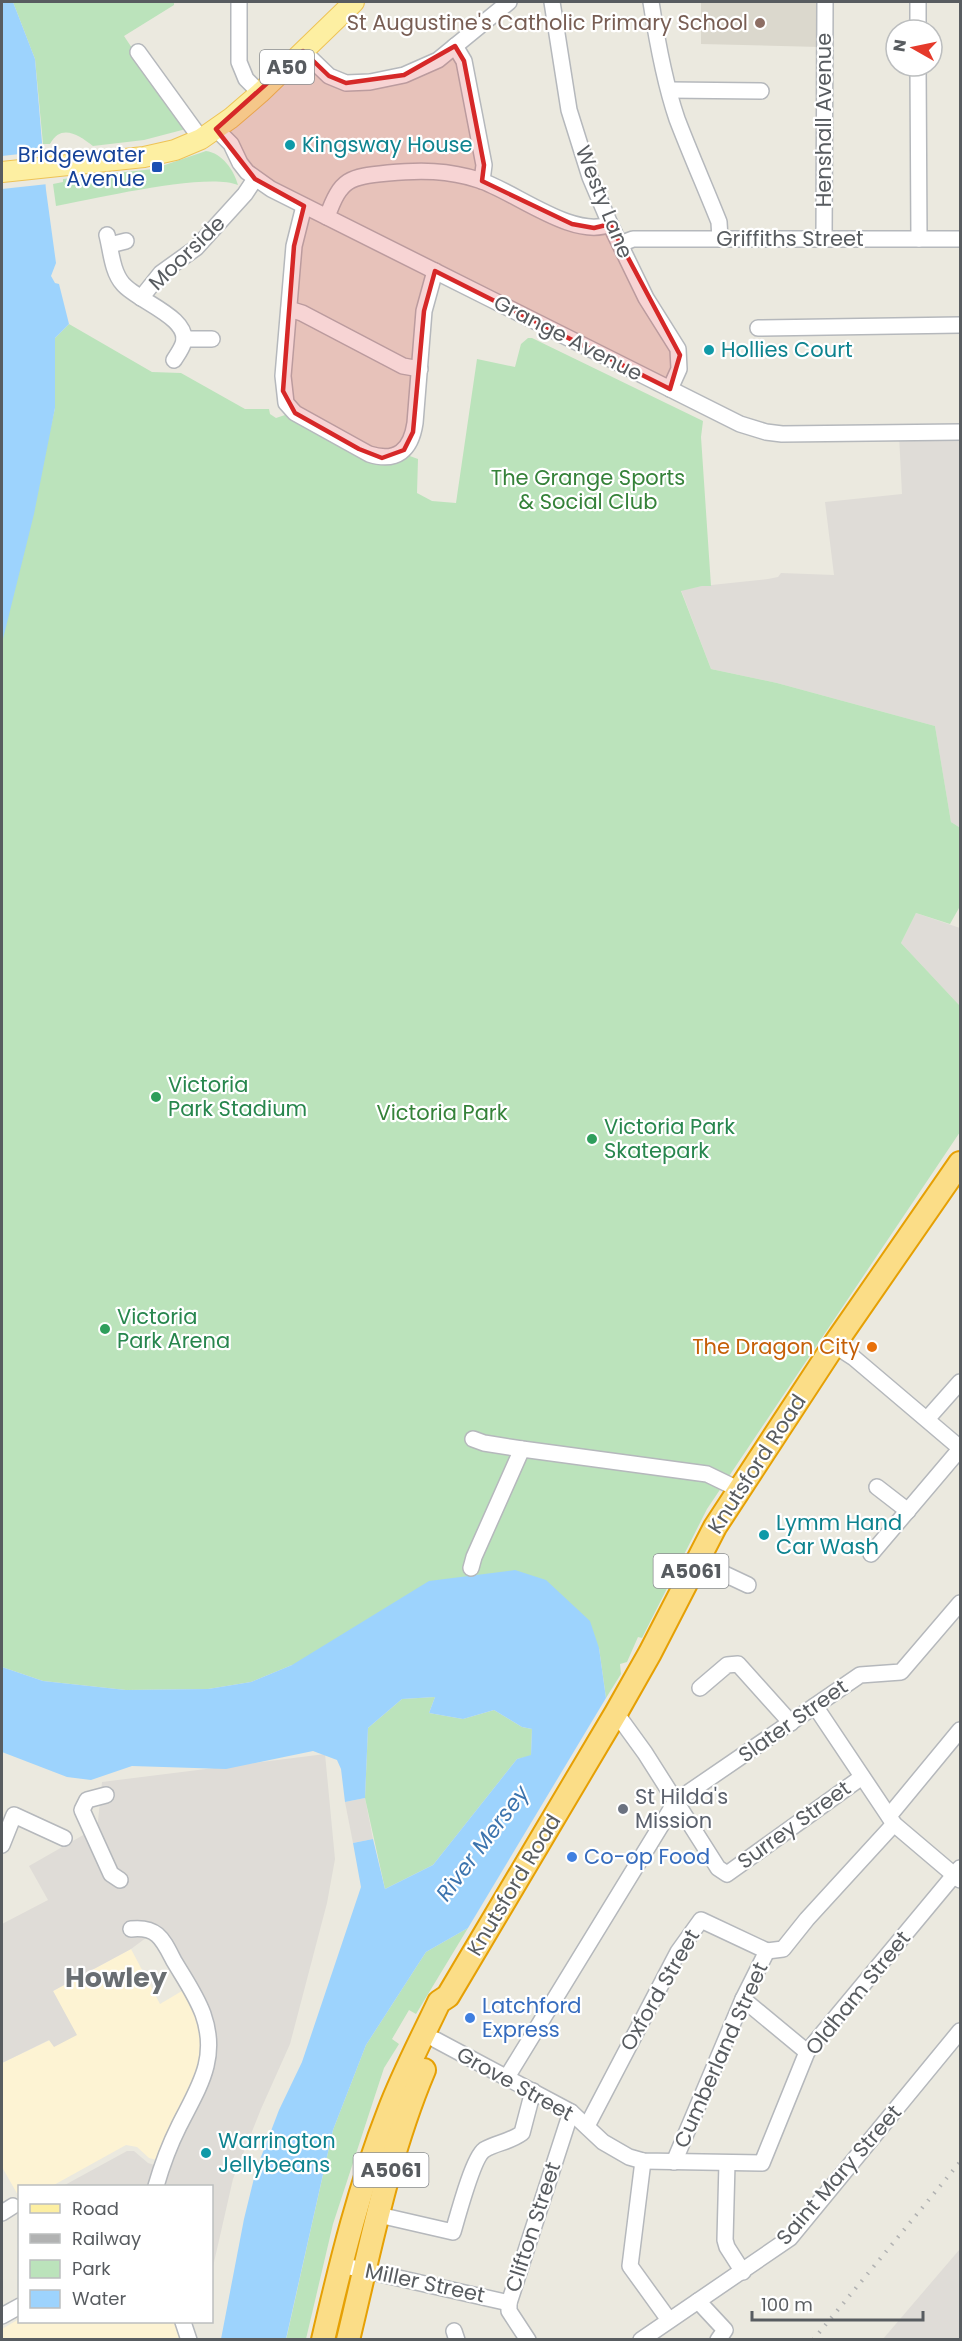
<svg xmlns="http://www.w3.org/2000/svg" width="962" height="2341" viewBox="0 0 962 2341" font-family="Poppins,sans-serif">
<style>
.commercial{fill:#fdf3d3}
.industrial{fill:#dfdcd7}
.education{fill:#dbd8cd}
.green{fill:#bbe3bb}
.water{fill:#9dd3fd}
.pier{fill:#ebe9df}
.lines{fill:none;stroke-linecap:round;stroke-linejoin:round}
.minor-casing{stroke:#b5b8bc;stroke-width:18}
.major-casing{stroke:#eec356;stroke-width:22}
.highway-casing{stroke:#e6a004;stroke-width:26}
.minor{stroke:#fff;stroke-width:15}
.major{stroke:#fdefa2;stroke-width:20}
.highway{stroke:#fbdd87;stroke-width:22}
.rail{stroke:#b1b2b2;stroke-width:4;stroke-dasharray:1.5 8;stroke-linecap:butt}
.marked{fill:#d62828;fill-opacity:0.2;stroke:#d62828;stroke-width:4.5;stroke-linejoin:round}
.education-dot{fill:#8d6e63;stroke:#fff;stroke-width:2}
.culture-dot{fill:#0f9aa8;stroke:#fff;stroke-width:2}
.transit-dot{fill:#1a4fb4;stroke:#fff;stroke-width:2}
.leisure-dot{fill:#2e9e5b;stroke:#fff;stroke-width:2}
.food-dot{fill:#e8710a;stroke:#fff;stroke-width:2}
.worship-dot{fill:#6b7280;stroke:#fff;stroke-width:2}
.shop-dot{fill:#3f7fe0;stroke:#fff;stroke-width:2}
.labels{text-anchor:middle;stroke-width:4.5;stroke-linejoin:round;paint-order:stroke}
.shield{fill:#fff;stroke:#8a8d90;stroke-width:1.5}
.shield-label{font-size:20px;font-weight:bold;fill:#585c60}
.education-label{font-size:21px;fill:#785e54;stroke:#fff;text-anchor:end}
.street-label{font-size:21px;fill:#585c60;stroke:#fff}
.culture-label{font-size:21px;fill:#0d838f;stroke:#fff;text-anchor:start}
.transit-label{font-size:21px;fill:#164399;stroke:#fff;text-anchor:end}
.park-label{font-size:21px;fill:#358239;stroke:#fff}
.leisure-label{font-size:21px;fill:#27864d;stroke:#fff;text-anchor:start}
.food-label{font-size:21px;fill:#c56008;stroke:#fff;text-anchor:end}
.worship-label{font-size:21px;fill:#5b616d;stroke:#fff;text-anchor:start}
.shop-label{font-size:21px;fill:#366cbe;stroke:#fff;text-anchor:start}
.water-label{font-size:22px;font-style:italic;fill:#3c74ae;stroke:#fff}
.district-label{font-size:27px;font-weight:bold;fill:#696e72;stroke:#fff}
</style>
<rect width="100%" height="100%" fill="#ebe9df"/>
<!-- commercial -->
<g class="commercial">
<polygon points="131,1949 160,2004 187,1988 200,2013 206,2055 161,2161 149,2158 137,2147 126,2145 52,2186 20,2186 19,2197 2,2167 2,2063 50,2040 76,2035 53,1991"/>
<polygon points="19,2319 20,2322 176,2322 181,2340 2,2340 2,2329"/>
</g>
<!-- industrial -->
<g class="industrial">
<polygon points="899,435 960,437 960,827 959,827 951,822 935,726 777,683 711,669 681,590 702,586 768,579 778,577 781,573 834,575 825,502 902,494"/>
<polygon points="916,913 960,928 960,1006 901,943"/>
<polygon points="325,1754 335,1859 327,1903 290,2044 261,2109 233,2179 212,2271 212,2186 63,2186 127,2151 134,2151 148,2163 164,2168 211,2040 158,1929 131,1949 53,1991 77,2035 54,2047 49,2040 2,2063 2,1924 48,1900 29,1866 85,1834 97,1831 102,1782"/>
<polygon points="365,1798 373,1839 353,1843 345,1802"/>
<polygon points="960,2249 960,2339 883,2339"/>
</g>
<!-- education -->
<polygon class="education" points="701,2 820,2 820,47 701,44"/>
<!-- green -->
<g class="green">
<path d="M13,2H174V5L124,36L186,129L144,140L93,146C79,135 61,123 50,144H43L35,59Z"/>
<path d="M206,151C222,153 234,170 238,185C206,172 95,199 56,206L53,184L63,182V179L153,169Z"/>
<polygon points="69,324 152,372 181,373 245,409 269,409 270,414 276,418 288,414 379,464 407,455 418,459 417,493 432,501 456,503 477,359 515,367 521,344 528,338 532,338 703,421 701,437 711,586 702,586 681,591 711,669 777,683 935,726 951,822 959,827 959,908 950,924 916,913 901,943 960,1006 960,1132 707,1509 642,1638 638,1637 627,1662 620,1664 621,1674 606,1698 599,1648 292,1665 251,1682 208,1689 126,1690 43,1681 2,1667 2,641 55,408 55,338"/>
<polygon points="435,1697 429,1713 463,1719 494,1710 522,1727 532,1729 531,1756 517,1759 433,1865 385,1889 365,1798 368,1728 402,1699"/>
<polygon points="468,1928 416,2014 409,2010 392,2039 399,2044 384,2068 333,2224 306,2339 286,2340 333,2130 366,2045 426,1952"/>
</g>
<!-- water -->
<g class="water">
<polygon points="2,2 13,2 35,59 46,190 56,263 51,276 55,283 59,284 69,324 55,338 55,408 34,514 2,643"/>
<polygon points="515,1570 546,1580 590,1621 599,1648 606,1698 468,1928 426,1952 366,2045 333,2130 286,2339 221,2339 244,2219 256,2170 279,2110 302,2062 361,1887 353,1843 373,1839 385,1889 433,1865 517,1759 531,1755 532,1729 522,1727 494,1710 463,1719 429,1713 435,1697 402,1699 368,1728 365,1798 345,1802 341,1769 337,1760 313,1751 226,1769 132,1766 91,1780 67,1777 2,1752 2,1667 43,1681 126,1690 208,1689 251,1682 292,1665 429,1581"/>
</g>
<!-- pier -->
<polygon class="pier" points="46,151 48,184 2,189 2,156"/>
<g class="lines">
<defs>
<g id="minor">
<polyline points="239,2 239,62 246,79 260,93"/>
<polyline points="552,2 569,110 590,177 610,224 646,298 678,349 679,369 670,389"/>
<path d="M651,2C657,41 664,81 677,119C690,153 705,187 719,222L720,239"/>
<polyline points="918,30 918,2"/>
<polyline points="455,46 464,61 484,165 482,181"/>
<polyline points="303,51 329,76 346,83 370,82 404,75 438,60 509,2"/>
<polyline points="138,52 201,139"/>
<polyline points="918,66 919,239"/>
<polyline points="669,90 761,91"/>
<polyline points="216,129 231,144 240,163 247,172 271,189 740,424 766,432 782,434 960,432"/>
<path d="M304,206L294,246L283,376L286,403L295,413L369,454C397,463 411,450 415,423L424,311L435,271"/>
<path d="M327,217C341,178 349,177 388,173C420,170 448,170 479,180C514,191 574,240 610,224"/>
<path d="M107,235C111,250 112,272 123,284C137,301 192,318 183,344C181,350 177,355 174,360"/>
<polyline points="824,239 825,2"/>
<polyline points="620,244 633,239 960,239"/>
<polyline points="110,245 126,241"/>
<polyline points="141,298 161,273 196,248 245,194 255,179"/>
<polyline points="289,309 302,313 403,366 420,369"/>
<polyline points="758,328 960,325"/>
<polyline points="184,339 212,339"/>
<polyline points="834,1345 854,1358 960,1448"/>
<polyline points="928,1418 960,1382"/>
<polyline points="473,1439 484,1443 522,1449 707,1474 738,1489"/>
<polyline points="877,1487 908,1511"/>
<polyline points="871,1554 960,1449"/>
<polyline points="697,1561 748,1585"/>
<polyline points="471,1568 474,1557 522,1449"/>
<polyline points="700,1688 727,1665 738,1664 791,1723"/>
<polyline points="815,1706 894,1824 960,1880"/>
<polyline points="616,1713 645,1753 718,1868 727,1874 862,1777"/>
<polyline points="106,1795 87,1800 82,1810 111,1874 120,1880"/>
<polyline points="889,1816 960,1730"/>
<polyline points="2,1845 14,1815 64,1838"/>
<path d="M131,1929C158,1926 163,1940 174,1961C184,1978 196,1995 203,2014C219,2059 198,2088 179,2126C169,2146 162,2165 156,2186"/>
<polyline points="767,1951 783,1949 807,1919 894,1824"/>
<polyline points="743,1999 807,2052"/>
<polyline points="436,2040 571,2112 603,2142 629,2157 643,2161 762,2163 807,2052 960,1868"/>
<polyline points="507,2077 676,1801 860,1675 901,1672 960,1603"/>
<polyline points="587,2126 678,1952 701,1920 767,1951"/>
<polyline points="643,2161 630,2266 669,2320"/>
<polyline points="674,2162 743,1999 767,1951"/>
<polyline points="727,2163 725,2240 727,2247 743,2272"/>
<polyline points="2,2213 13,2206"/>
<path d="M379,2215L453,2232C458,2215 473,2158 484,2150C497,2142 508,2143 522,2133L533,2091"/>
<polyline points="341,2265 509,2303"/>
<polyline points="698,2301 725,2330 718,2340"/>
<polyline points="2,2316 20,2306"/>
<polyline points="183,2322 189,2340"/>
<polyline points="454,2331 457,2340"/>
<polyline points="528,2340 509,2311 509,2303 571,2112"/>
<polyline points="641,2340 790,2238 960,2031"/>
</g>
<polyline id="major" points="2,172 144,157 175,150 201,139 231,118 260,93 354,2"/>
<g id="highway">
<path d="M323,2340C341,2262 360,2185 389,2111C403,2074 422,2038 439,2002L448,1996L616,1713L650,1653L715,1527L834,1345L960,1163"/>
<path d="M348,2340C370,2249 388,2155 424,2070"/>
</g>
</defs>
<!-- minor casing -->
<use href="#minor" class="minor-casing"/>
<!-- major casing -->
<use href="#major" class="major-casing"/>
<!-- highway casing -->
<use href="#highway" class="highway-casing"/>
<!-- minor -->
<use href="#minor" class="minor"/>
<!-- major -->
<use href="#major" class="major"/>
<!-- highway -->
<use href="#highway" class="highway"/>
<!-- rail -->
<polyline class="rail" points="813,2340 960,2162"/>
</g>
<!-- marked area -->
<path class="marked" d="M455,46L464,61L484,165L482,181L572,224L594,228L610,224L680,355L670,389L435,271L424,311L413,432L404,450L382,458L359,449L295,413L283,391L294,246L304,206L255,179L216,129L303,51L329,76L346,83L404,75Z"/>
<!-- markers -->
<circle class="education-dot" cx="760" cy="23" r="6"/>
<g class="culture-dot">
<circle cx="290" cy="145" r="6"/>
<circle cx="709" cy="350" r="6"/>
<circle cx="764" cy="1535" r="6"/>
<circle cx="206" cy="2153" r="6"/>
</g>
<rect class="transit-dot" x="151" y="161" width="12" height="12" rx="3"/>
<g class="leisure-dot">
<circle cx="156" cy="1097" r="6"/>
<circle cx="592" cy="1139" r="6"/>
<circle cx="105" cy="1329" r="6"/>
</g>
<circle class="food-dot" cx="872" cy="1347" r="6"/>
<circle class="worship-dot" cx="623" cy="1809" r="6"/>
<g class="shop-dot">
<circle cx="572" cy="1857" r="6"/>
<circle cx="470" cy="2018" r="6"/>
</g>
<g class="labels">
<!-- shield labels -->
<g class="shield">
<rect x="260" y="50" width="54" height="34" rx="4.5"/>
<rect x="653.5" y="1554" width="75" height="34" rx="4.5"/>
<rect x="353.5" y="2153" width="75" height="34" rx="4.5"/>
</g>
<g class="shield-label">
<text x="287" y="74">A50</text>
<text x="691" y="1578">A5061</text>
<text x="391" y="2177">A5061</text>
</g>
<!-- education labels -->
<g class="education-label">
<text x="748" y="30">St Augustine's Catholic Primary School</text>
</g>
<!-- street labels -->
<g class="street-label">
<text transform="translate(824 120) rotate(-90)" y="7">Henshall Avenue</text>
<text transform="translate(604 202) rotate(68)" y="7">Westy Lane</text>
<text x="790" y="246">Griffiths Street</text>
<text transform="translate(187 253) rotate(-44)" y="7">Moorside</text>
<text transform="translate(568 338) rotate(27)" y="7">Grange Avenue</text>
<text transform="translate(757 1464) rotate(-57)" y="7">Knutsford Road</text>
<text transform="translate(793 1721) rotate(-35)" y="7">Slater Street</text>
<text transform="translate(794 1825) rotate(-36)" y="7">Surrey Street</text>
<text transform="translate(514 1885) rotate(-59)" y="7">Knutsford Road</text>
<text transform="translate(660 1990) rotate(-60)" y="7">Oxford Street</text>
<text transform="translate(858 1993) rotate(-51)" y="7">Oldham Street</text>
<text transform="translate(721 2055) rotate(-66)" y="7">Cumberland Street</text>
<text transform="translate(515 2084) rotate(29)" y="7">Grove Street</text>
<text transform="translate(839 2175) rotate(-49)" y="7">Saint Mary Street</text>
<text transform="translate(533 2227) rotate(-72)" y="7">Clifton Street</text>
<text transform="translate(425 2283) rotate(12)" y="7">Miller Street</text>
</g>
<!-- culture labels -->
<g class="culture-label">
<text x="302" y="152">Kingsway House</text>
<text x="721" y="357">Hollies Court</text>
<text x="776" y="1530">Lymm Hand<tspan x="776" dy="24">Car Wash</tspan></text>
<text x="218" y="2148">Warrington<tspan x="218" dy="24">Jellybeans</tspan></text>
</g>
<!-- transit labels -->
<g class="transit-label">
<text x="145" y="162">Bridgewater<tspan x="145" dy="24">Avenue</tspan></text>
</g>
<!-- park labels -->
<g class="park-label">
<text x="588" y="485">The Grange Sports<tspan x="588" dy="24">&amp; Social Club</tspan></text>
<text x="442" y="1120">Victoria Park</text>
</g>
<!-- leisure labels -->
<g class="leisure-label">
<text x="168" y="1092">Victoria<tspan x="168" dy="24">Park Stadium</tspan></text>
<text x="604" y="1134">Victoria Park<tspan x="604" dy="24">Skatepark</tspan></text>
<text x="117" y="1324">Victoria<tspan x="117" dy="24">Park Arena</tspan></text>
</g>
<!-- food labels -->
<g class="food-label">
<text x="860" y="1354">The Dragon City</text>
</g>
<!-- worship labels -->
<g class="worship-label">
<text x="635" y="1804">St Hilda's<tspan x="635" dy="24">Mission</tspan></text>
</g>
<!-- shop labels -->
<g class="shop-label">
<text x="584" y="1864">Co-op Food</text>
<text x="482" y="2013">Latchford<tspan x="482" dy="24">Express</tspan></text>
</g>
<!-- water labels -->
<g class="water-label">
<text transform="translate(482 1843) rotate(-53)" y="8">River Mersey</text>
</g>
<!-- district labels -->
<g class="district-label">
<text x="116" y="1987">Howley</text>
</g>
</g>
<!-- border -->
<rect width="962" height="2341" fill="none" stroke="#585c60" stroke-width="6"/>
<!-- legend -->
<rect x="18" y="2185" width="195" height="138" fill="#ffffff" stroke="#bcbebf" stroke-width="1.5"/>
<rect x="30" y="2204" width="30" height="9" fill="#fdefa2" stroke="#bcbebf" stroke-width="1.5"/>
<text x="72" y="2215" font-size="18" fill="#585c60">Road</text>
<rect x="30" y="2234" width="30" height="9" fill="#b1b2b2" stroke="#bcbebf" stroke-width="1.5"/>
<text x="72" y="2245" font-size="18" fill="#585c60">Railway</text>
<rect x="30" y="2260" width="30" height="18" fill="#bbe3bb" stroke="#bcbebf" stroke-width="1.5"/>
<text x="72" y="2275" font-size="18" fill="#585c60">Park</text>
<rect x="30" y="2290" width="30" height="18" fill="#9dd3fd" stroke="#bcbebf" stroke-width="1.5"/>
<text x="72" y="2305" font-size="18" fill="#585c60">Water</text>
<!-- north arrow -->
<g transform="translate(914 48) rotate(279)"><circle r="28" fill="#ffffff" stroke="#bcbebf" stroke-width="1.5"/>
<path d="M0-4.5L10 22L0 15L-10 22Z" fill="#e53a2b"/>
<text y="-9" font-size="16" font-weight="bold" text-anchor="middle" fill="#585c60">N</text>
</g>
<!-- scale -->
<path d="M752 2311v9h171v-9" fill="none" stroke="#585c60" stroke-width="3"/>
<text x="761" y="2311" font-size="18" fill="#585c60" stroke="#ffffff" stroke-width="4.5" paint-order="stroke">100 m</text>
</svg>
